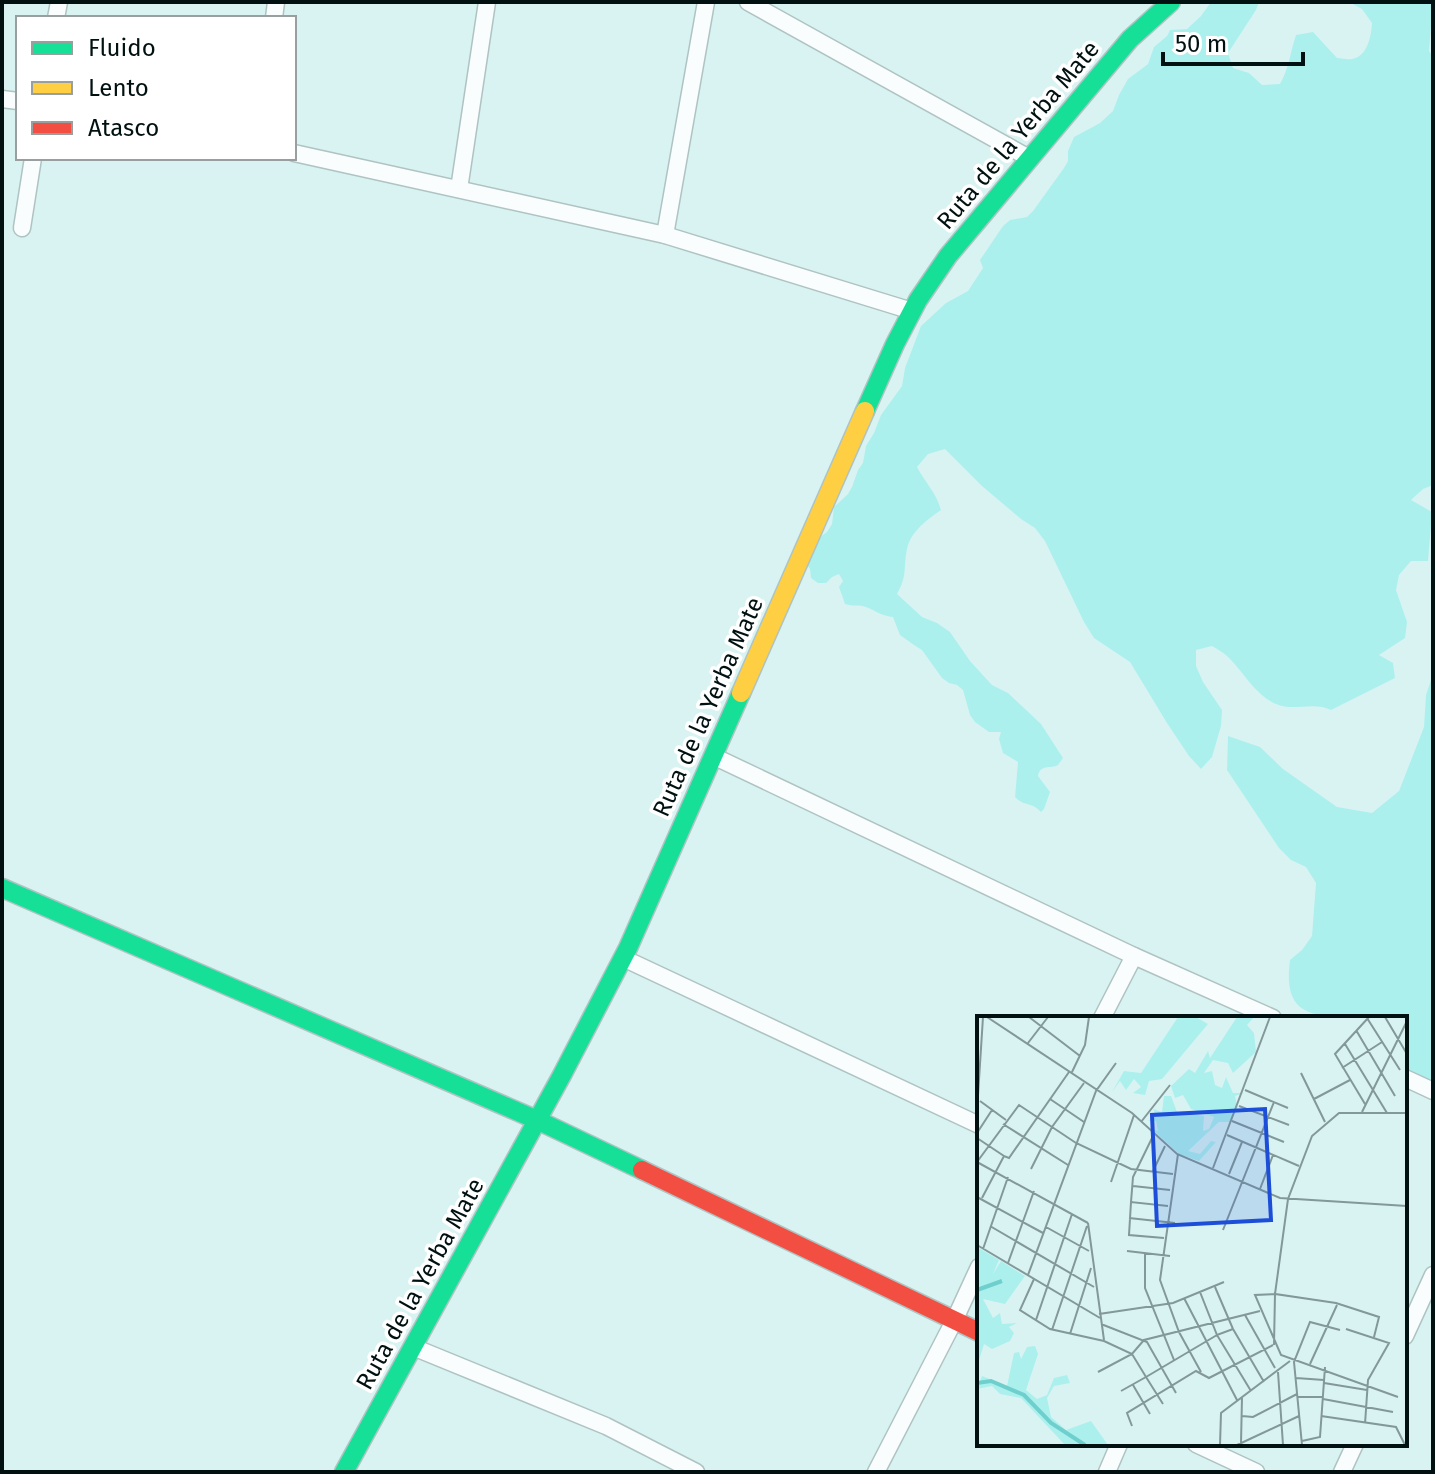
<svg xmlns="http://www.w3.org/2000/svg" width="1435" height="1474" viewBox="0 0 1435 1474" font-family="'Fira Sans',sans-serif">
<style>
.green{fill:#acf0ee}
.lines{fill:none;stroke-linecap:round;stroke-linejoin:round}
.street-casing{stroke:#afc3c3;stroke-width:19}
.fast-casing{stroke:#afc3c3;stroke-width:21}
.slow-casing{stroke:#afc3c3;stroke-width:21}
.jam-casing{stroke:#afc3c3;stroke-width:21}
.street{stroke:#f9fdfd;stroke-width:16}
.fast{stroke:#16e098;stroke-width:18}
.slow{stroke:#ffcf43;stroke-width:18}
.jam{stroke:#f24e42;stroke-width:18}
.labels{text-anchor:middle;stroke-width:7;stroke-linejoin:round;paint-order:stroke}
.street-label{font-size:24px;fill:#011010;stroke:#fff}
.inset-river{fill:none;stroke:#6fcfcd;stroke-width:4}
.inset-road{fill:none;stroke:#839898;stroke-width:2}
.view{fill:#1d4ed8;fill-opacity:0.15;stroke:#1d4ed8;stroke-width:4}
.inset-edge{fill:none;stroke:#011010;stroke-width:4}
</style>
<rect width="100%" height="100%" fill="#d9f3f2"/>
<!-- green -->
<g class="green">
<path d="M1211,2H1259L1256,10L1228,53L1233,68L1249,73L1262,85L1280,84C1289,68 1290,53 1296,35L1313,32L1337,58C1342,58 1347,60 1352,59C1368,56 1371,36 1372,23L1362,9L1349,2H1408L1416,4L1418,2H1433L1429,51L1433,57V485L1423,489L1411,500L1432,512L1428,561H1411L1399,575L1396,590L1407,622L1405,638L1379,655L1393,663L1395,678L1331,710C1313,701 1294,712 1276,704C1255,695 1243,671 1227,656C1223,652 1217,649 1212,646L1196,650V666L1203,682L1222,710L1221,726L1212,757L1201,769L1189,756L1167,723L1130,662L1094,638L1084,622L1045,541L1035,528L1021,519L982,486L945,449L928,454L917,467C926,484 936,492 941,510C927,520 911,531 907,549C903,569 908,574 897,594L922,617L937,623L950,632L970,661L992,685L1008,693L1041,724L1063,758L1058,765C1051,769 1040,764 1038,776L1050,792L1044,809L1041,812C1031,801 1024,807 1015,797L1018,762L1003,753L999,739L1001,732H989L975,722L970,715L963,690L957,685L949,683L942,678L922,650L914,645L900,635L893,617C882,616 876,611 866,607C859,604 853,607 845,604L839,587L843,581L839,574L832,577L826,583H818L811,578L810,569L805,562L820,537L827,532L832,524L834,507L848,494L852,487L858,470L863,463L866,446L874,433L881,415L902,386L905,368L921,326L946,303L968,291L983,268L980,260L1003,226L1010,220L1027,217L1033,211L1064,168L1068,161V151L1074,137L1100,123L1113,111L1119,95L1128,79L1148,64L1154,47L1167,36L1170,30L1187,29L1201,16Z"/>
<path d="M1433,674V1102L1420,1085L1405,1074V1018C1379,1018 1320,1023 1300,1007C1287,996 1288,976 1290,960L1302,950L1312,936L1316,883L1306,867L1291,860L1279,848L1227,770L1228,736L1260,747L1283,769L1337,807L1372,813L1399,791L1424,727L1426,695Z"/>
</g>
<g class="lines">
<defs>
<g id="street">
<polyline points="748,2 1029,158"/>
<polyline points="56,18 59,2"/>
<polyline points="274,18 276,2"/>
<polyline points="2,99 18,101"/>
<polyline points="294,153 665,235 912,311"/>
<polyline points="459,189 487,2"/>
<polyline points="22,228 33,158"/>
<polyline points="665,235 706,2"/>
<polyline points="713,756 1134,956 1273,1018"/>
<polyline points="623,958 979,1125"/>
<polyline points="1102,1018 1134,956"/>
<polyline points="1405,1078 1433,1091"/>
<polyline points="1405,1336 1433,1275"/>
<polyline points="413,1347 606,1426 696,1472"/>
<polyline points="1196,1444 1256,1472"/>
<polyline points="876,1472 955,1319 979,1267"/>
<polyline points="1107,1472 1119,1444"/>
<polyline points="1342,1472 1355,1444"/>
</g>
<g id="fast">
<polyline points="865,411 895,344 918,300 948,256 1130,39 1171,2"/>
<polyline points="2,888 537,1120 642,1170"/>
<polyline points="344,1472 562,1075 628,948 741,693"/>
</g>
<polyline id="slow" points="741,693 865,411"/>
<polyline id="jam" points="642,1170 979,1332"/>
</defs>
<!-- street casing -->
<use href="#street" class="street-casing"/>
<!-- fast casing -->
<use href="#fast" class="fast-casing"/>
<!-- slow casing -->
<use href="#slow" class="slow-casing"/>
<!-- jam casing -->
<use href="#jam" class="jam-casing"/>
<!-- street -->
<use href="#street" class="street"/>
<!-- fast -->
<use href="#fast" class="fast"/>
<!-- slow -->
<use href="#slow" class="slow"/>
<!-- jam -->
<use href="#jam" class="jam"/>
</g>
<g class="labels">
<!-- street labels -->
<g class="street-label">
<text transform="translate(1018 135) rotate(-50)" y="8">Ruta de la Yerba Mate</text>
<text transform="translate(708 707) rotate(-66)" y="8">Ruta de la Yerba Mate</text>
<text transform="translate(420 1284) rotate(-61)" y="8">Ruta de la Yerba Mate</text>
</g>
</g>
<!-- overview -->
<g transform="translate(977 1016)">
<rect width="430" height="430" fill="#d9f3f2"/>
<path d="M201,1H219L231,8L185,63L172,65L168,79L156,77L164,71L157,63L149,74L143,65L135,76L147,55L164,57ZM260,1H277L270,9L277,17L279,36L256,57L251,47L236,44L227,57L235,55L238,69L245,72L249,61L256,77H267L258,80L261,93L253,106H242L211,135L223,138L234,125L239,126L222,145L202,138L175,113L181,115L179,105H171L179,99L176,93L185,96L187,80H194L200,96L227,100L226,115L232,113L237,101L214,93L206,79L198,82L194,70L212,53L218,57L231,35L233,42ZM0,231L22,244L16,258L24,245L48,260L28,288L6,283L16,302L23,297L25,308L40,307L32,311L37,317L33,325L15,333L7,328L0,351ZM58,330L61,338L49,374L60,383L70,379L77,362L90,359L93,367L77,370L70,382L74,401L89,414L114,405L131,429H88L44,382L23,378L15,370L0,373L5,360L30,370L37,337L42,336L44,343L50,331Z" fill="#acf0ee"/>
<path class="inset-river" d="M0,274L25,265M0,367L14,365L47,379L74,407L108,429"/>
<path class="inset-road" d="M10,1L155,97L200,138L303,182L430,190M52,1L103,40M408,1L430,38M390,2L423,54M379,14L418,80M51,27L71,1M368,28L410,97M365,52L405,26M95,56L108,29L112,1M324,57L348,106M268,74L311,92M73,83L107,106M337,83L373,64M3,85L29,104M388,88L358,38L392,1M262,90L312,109M0,95L6,1M385,96L430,5M255,105L307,126M164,106L193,69M26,108L91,149M0,117L15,94M250,119L322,150M0,122L27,140M201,138L183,264L202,316L224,356M0,146L42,89L99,127L154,153L196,158M0,146L111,207M236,152L293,1M54,153L75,111L107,67M176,155L188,130M252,158L265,126M134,166L157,99M156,170L193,174M283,173L296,139M0,181L66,217M5,182L27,140L32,142L92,56M154,186L156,161L176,120M152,202L198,207M111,207L127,324M13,210L117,271M69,211L112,235M246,214L297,86M187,222L152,219L154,186L191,190M0,229L123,302M6,233L31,161M150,235L193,240M168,237V272L197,344M31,247L57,175M51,259L119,75L139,47M57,263L43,294L73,313L127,325L155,338L169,361L240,319L274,375M238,271L256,313M223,276L240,319L256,313L287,366M207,282L260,384M122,298L196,287L247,266M268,299L298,352M59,304L95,198M124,308L170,326L199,377M369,313L412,327L391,364L388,408M75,314L110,210M93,318L114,252M297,329L298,278L359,287L402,301L397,321M333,348L360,289M121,356L155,338L167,324L283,295M301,356L306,429M319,362L347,364M347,367L390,374M156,369L173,398M144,375L169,361L186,388M320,381H346M421,381L304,339L278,279L298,278L311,183L335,120L362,97H430M346,383L416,396M265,400L276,401L320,378M344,400L419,411L428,429M155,410L150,397L219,355L232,362L296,329M325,425L343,421L348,351M264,427L265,381M243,429L244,397L313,345M260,429L322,400M325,429L317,346L333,306L363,314"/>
<path class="view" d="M288,93L294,204L180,210L175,99Z"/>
<rect width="430" height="430" class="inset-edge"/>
</g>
<!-- border -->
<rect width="1435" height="1474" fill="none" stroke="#011010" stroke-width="8"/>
<!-- legend -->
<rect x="16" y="16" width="280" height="144" fill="#ffffff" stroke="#999f9f" stroke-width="2"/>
<rect x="32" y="42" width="40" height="12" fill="#16e098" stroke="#999f9f" stroke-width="2"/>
<text x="88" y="56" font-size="24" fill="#011010">Fluido</text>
<rect x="32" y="82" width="40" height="12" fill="#ffcf43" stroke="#999f9f" stroke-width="2"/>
<text x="88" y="96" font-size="24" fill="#011010">Lento</text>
<rect x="32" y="122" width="40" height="12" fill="#f24e42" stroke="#999f9f" stroke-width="2"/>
<text x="88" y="136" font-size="24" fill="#011010">Atasco</text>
<!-- scale -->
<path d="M1163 52v12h140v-12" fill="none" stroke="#011010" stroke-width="4"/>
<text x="1175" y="52" font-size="24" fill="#011010" stroke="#ffffff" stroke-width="6" paint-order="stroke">50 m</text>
</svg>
